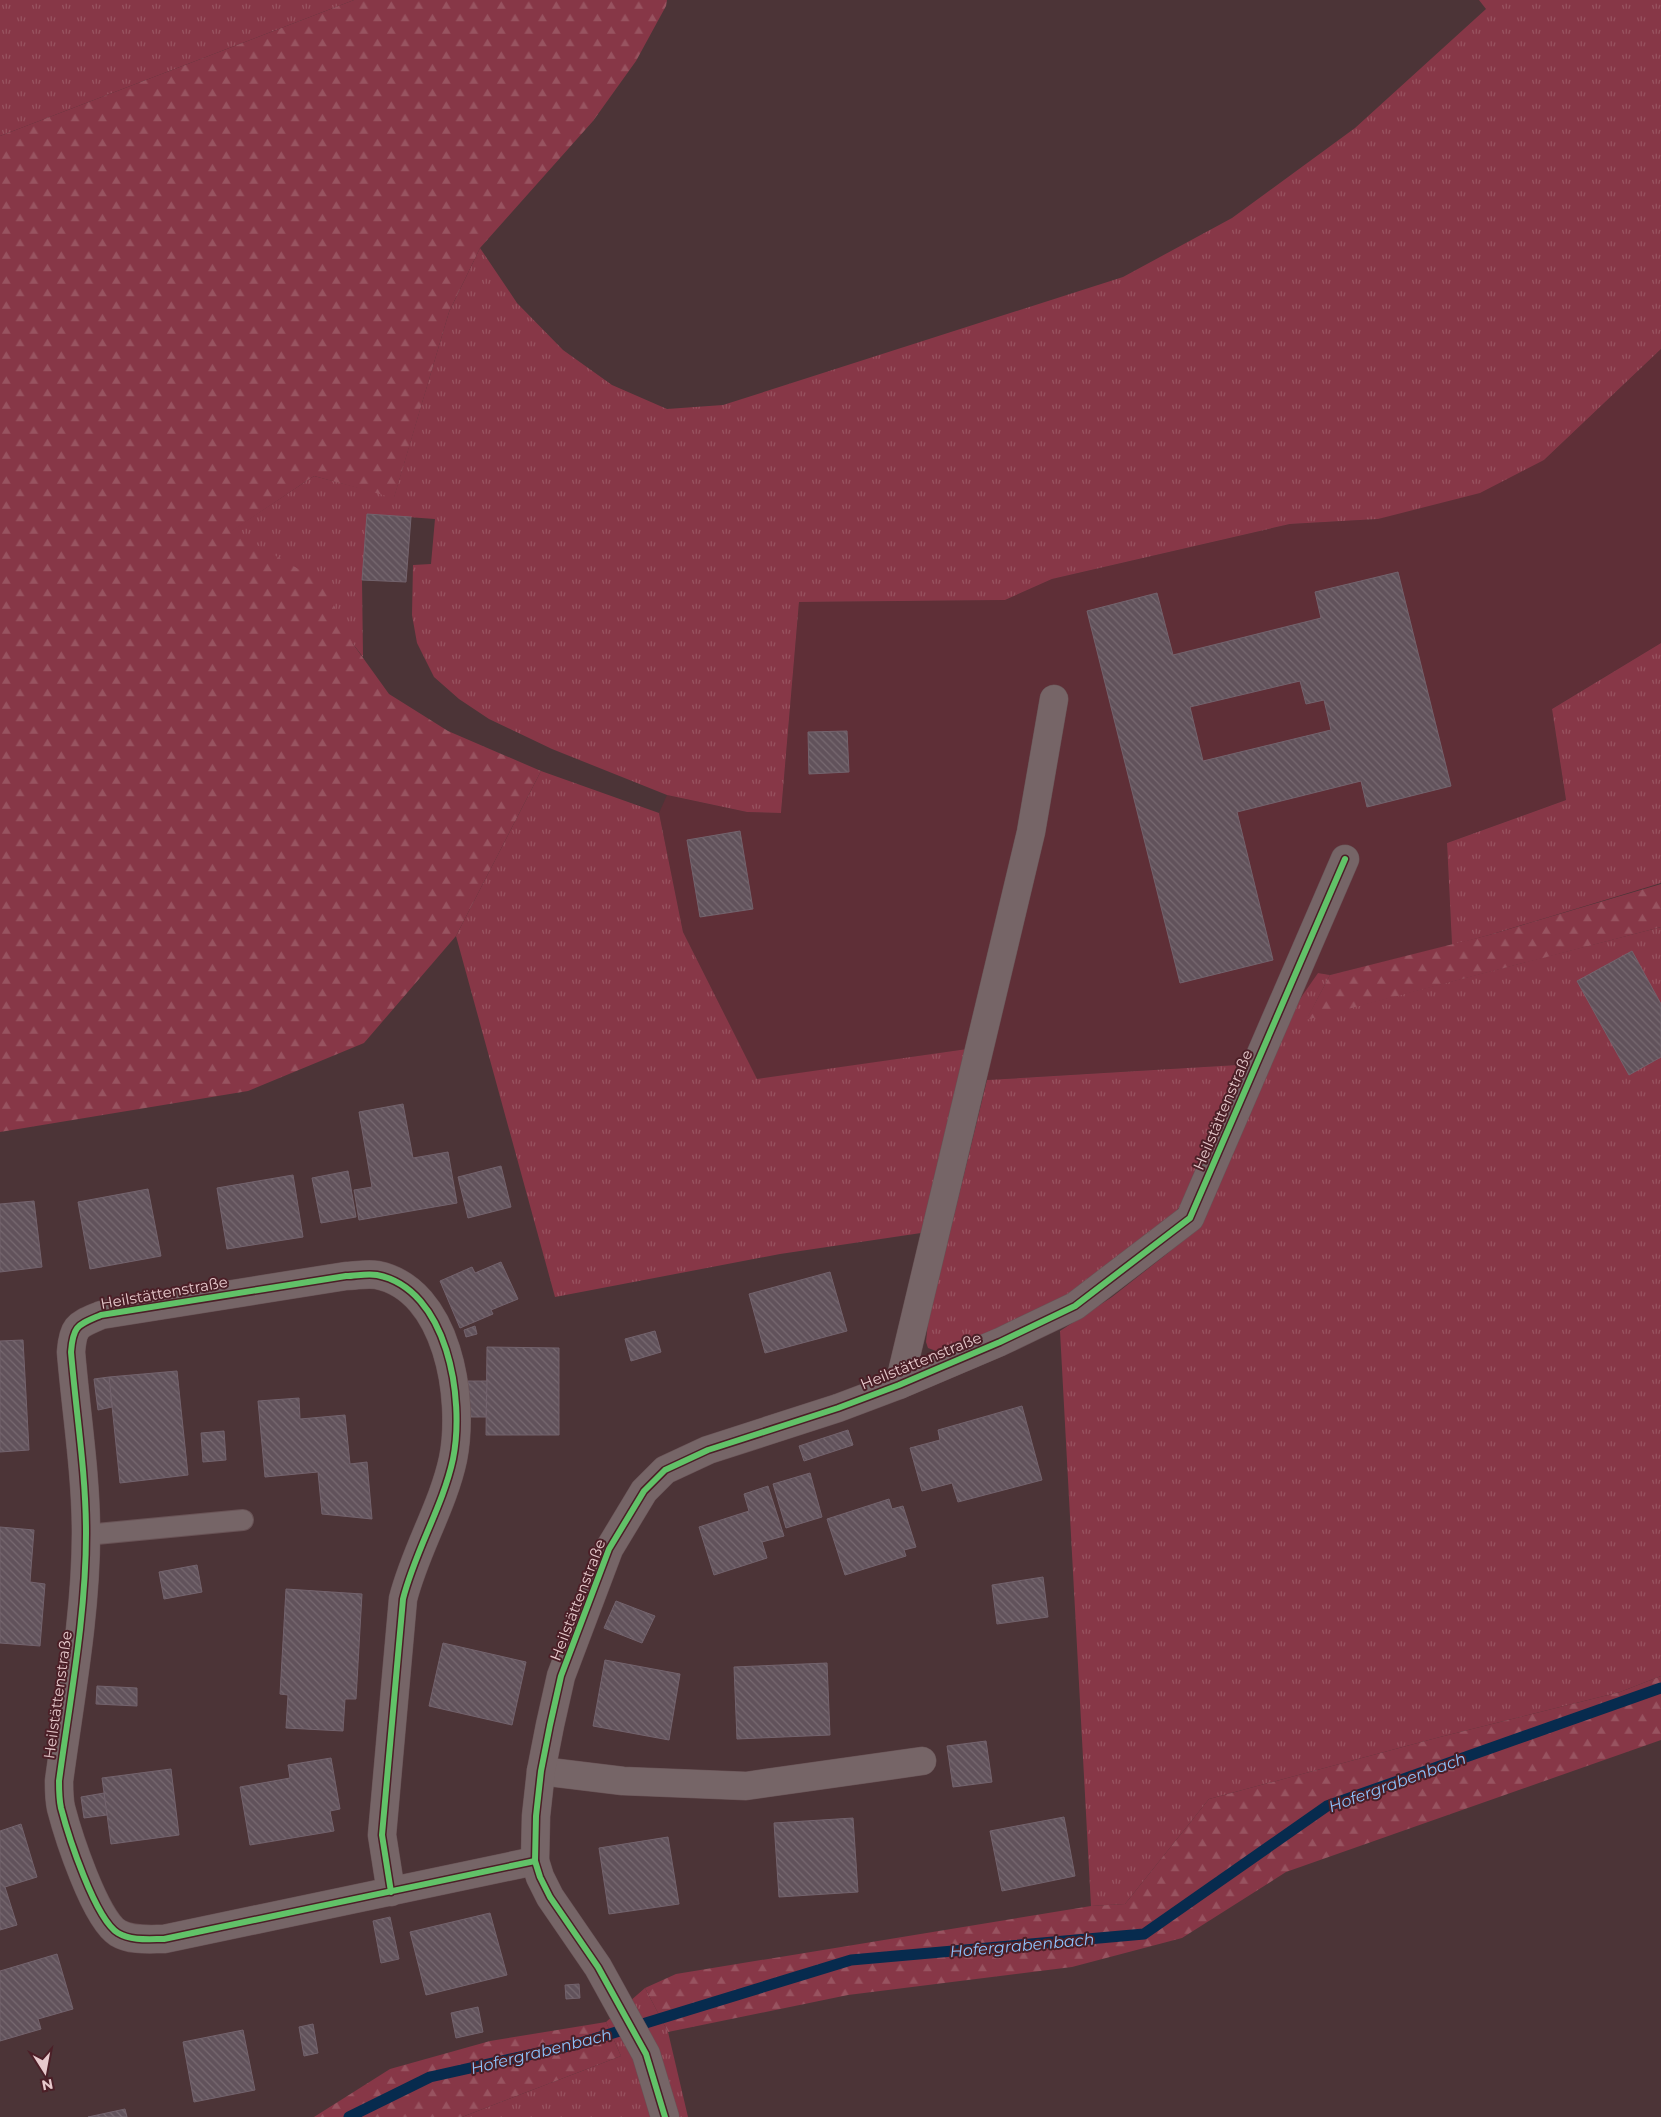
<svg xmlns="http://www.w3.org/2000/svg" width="1661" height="2117" viewBox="0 0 1661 2117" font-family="Montserrat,sans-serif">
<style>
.built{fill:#5f2f37}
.grass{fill:url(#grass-tufts)}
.forest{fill:url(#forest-firs)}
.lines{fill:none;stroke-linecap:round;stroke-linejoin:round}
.stream{stroke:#072b4e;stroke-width:11}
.building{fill:url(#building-back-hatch);stroke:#73636d;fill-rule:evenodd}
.lane-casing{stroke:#695356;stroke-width:22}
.street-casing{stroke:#695356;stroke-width:29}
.lane{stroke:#766567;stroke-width:20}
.street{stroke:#766567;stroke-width:28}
.cycleway-casing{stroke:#4b1f27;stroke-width:9}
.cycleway{stroke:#61c268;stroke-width:6}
.labels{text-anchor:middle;stroke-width:4;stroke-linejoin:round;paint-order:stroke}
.street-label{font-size:15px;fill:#e7c9cc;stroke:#4b1f27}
.water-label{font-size:16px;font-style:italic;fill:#8dc3fd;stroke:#4b1f27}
</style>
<defs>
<pattern id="grass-tufts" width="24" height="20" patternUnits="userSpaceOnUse" patternTransform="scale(1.25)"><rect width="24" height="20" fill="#873747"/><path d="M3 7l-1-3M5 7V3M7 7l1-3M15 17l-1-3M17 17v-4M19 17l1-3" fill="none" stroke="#985360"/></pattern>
<pattern id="forest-firs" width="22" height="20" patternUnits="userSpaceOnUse" patternTransform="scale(1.25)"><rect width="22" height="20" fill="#873747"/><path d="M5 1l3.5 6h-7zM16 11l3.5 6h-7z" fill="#985360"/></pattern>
<pattern id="building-back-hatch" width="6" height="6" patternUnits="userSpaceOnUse" patternTransform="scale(1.25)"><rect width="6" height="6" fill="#61525b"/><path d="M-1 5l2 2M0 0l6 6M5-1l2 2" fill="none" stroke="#786a71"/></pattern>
</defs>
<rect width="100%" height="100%" fill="#4c3437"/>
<!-- built -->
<polygon class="built" points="1661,349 1661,643 1552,709 1566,800 1447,843 1452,945 1330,975 1318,973 1272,1052 1237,1065 987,1080 967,1049 757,1080 683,932 659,813 667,795 747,812 781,813 799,602 1005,600 1052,579 1290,524 1378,519 1544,460"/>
<!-- grass -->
<g class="grass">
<polygon points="0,0 354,0 0,136"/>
<polygon points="1479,0 1661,0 1661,349 1544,460 1480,493 1378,519 1290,524 1052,579 1005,600 799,602 781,813 747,812 667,795 552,749 489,719 459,699 434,677 417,643 412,615 413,565 431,564 435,519 367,514 362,580 363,657 353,644 231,531 314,476 394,497 449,312 480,248 517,303 563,350 612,385 667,409 723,405 1123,277 1232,218 1355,128 1486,9"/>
<polygon points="1661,643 1661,883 1489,935 1452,945 1447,843 1566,800 1552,709"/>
<polygon points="541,771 659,813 683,932 757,1079 967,1049 921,1233 780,1254 555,1297 456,936"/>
<polygon points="1661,927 1661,1676 1620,1692 1440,1737 1209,1799 1125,1904 1091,1906 1060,1331 1112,1297 1168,1253 1204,1213 1291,1012 1318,973 1330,975 1307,1019"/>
<polygon points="1237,1065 1216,1132 1197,1180 1172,1218 1062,1302 958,1349 939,1352 928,1348 926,1342 928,1322 987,1080"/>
<polygon points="645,1988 668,2032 688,2117 462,2117 621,2056 606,2022"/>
</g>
<!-- forest -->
<g class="forest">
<polygon points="354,0 667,0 666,6 636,61 593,121 480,248 449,312 394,498 314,476 232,531 323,583 353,644 389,694 448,731 541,771 456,936 364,1043 248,1091 0,1132 0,136"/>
<polygon points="1661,884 1661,927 1306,1020 1330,975 1489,935"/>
<polygon points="1661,1676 1661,1740 1286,1872 1182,1938 1072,1967 848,1995 668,2032 645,1988 676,1974 1091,1906 1125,1904 1209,1799 1440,1737 1620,1692"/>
<polygon points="606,2022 621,2056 462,2117 314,2117 390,2069 490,2041"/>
</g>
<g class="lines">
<!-- stream -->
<polyline class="stream" points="349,2117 430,2077 574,2045 851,1960 1144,1934 1327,1806 1661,1688"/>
</g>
<!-- building -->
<g class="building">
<polygon points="367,514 411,517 406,582 362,580"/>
<path d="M1398,572L1451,786L1367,807L1361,781L1237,812L1273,960L1180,983L1087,611L1157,593L1173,655L1321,618L1315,592ZM1300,681L1306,704L1324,700L1331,730L1203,761L1190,707Z"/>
<polygon points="847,731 849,772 809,774 808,732"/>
<polygon points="740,831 753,909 700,917 687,840"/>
<polygon points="1632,951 1661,1004 1661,1057 1629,1075 1577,981"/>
<polygon points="403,1104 413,1158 448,1152 457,1203 359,1220 354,1190 372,1187 359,1112"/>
<polygon points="501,1166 511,1207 468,1218 458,1177"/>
<polygon points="348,1171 356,1217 321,1223 312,1178"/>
<polygon points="293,1175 303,1237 227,1249 217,1188"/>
<polygon points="148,1189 161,1256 90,1269 78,1202"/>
<polygon points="34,1201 42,1267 0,1272 0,1204"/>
<polygon points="501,1262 518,1299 491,1310 493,1314 460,1328 440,1281 472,1267 475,1273"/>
<polygon points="830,1272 847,1331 765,1353 749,1294"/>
<polygon points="475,1326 477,1334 466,1337 464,1330"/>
<polygon points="655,1331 661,1352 631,1361 625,1339"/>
<polygon points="23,1340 29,1450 0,1452 0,1341"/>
<polygon points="487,1347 559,1348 559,1435 486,1435"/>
<polygon points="177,1371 188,1475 120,1483 109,1377"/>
<polygon points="109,1377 112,1407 98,1410 94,1379"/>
<polygon points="468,1381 487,1381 486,1417 467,1417"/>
<polygon points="299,1398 300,1419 345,1415 350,1464 367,1462 372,1519 322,1514 318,1472 265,1477 258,1401"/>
<polygon points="1022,1406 1042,1480 958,1502 952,1483 922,1491 910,1448 940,1440 938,1430"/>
<polygon points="848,1430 853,1445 804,1461 799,1446"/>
<polygon points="224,1431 226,1460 203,1462 201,1433"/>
<polygon points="810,1473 822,1517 786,1528 773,1484"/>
<polygon points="768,1486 784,1536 762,1542 767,1558 714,1575 699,1527 749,1511 744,1494"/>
<polygon points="889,1499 892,1509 903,1506 916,1547 904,1550 906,1556 845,1575 827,1519"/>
<polygon points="0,1527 34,1530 30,1582 45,1584 40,1646 0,1643"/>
<polygon points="197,1565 202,1592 164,1599 159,1572"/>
<polygon points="1043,1577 1048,1617 997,1624 992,1585"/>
<polygon points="286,1589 362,1594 356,1699 345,1699 343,1731 286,1728 288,1695 280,1694"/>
<polygon points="616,1601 655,1616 642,1643 604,1628"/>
<polygon points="443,1643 526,1662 512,1725 429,1706"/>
<polygon points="605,1660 680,1674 669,1740 593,1726"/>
<polygon points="827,1663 830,1735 737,1739 734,1667"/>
<polygon points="97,1686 137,1688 137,1706 96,1704"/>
<polygon points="986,1741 992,1782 953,1787 947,1746"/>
<polygon points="331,1758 340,1809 330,1811 334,1831 250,1845 240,1787 290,1778 288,1765"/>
<polygon points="171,1769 179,1835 111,1844 102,1778"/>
<polygon points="104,1793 107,1815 84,1818 81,1797"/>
<polygon points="1064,1817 1075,1876 1002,1891 990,1831"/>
<polygon points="853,1818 858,1892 779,1897 774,1823"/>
<polygon points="21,1824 37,1877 5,1887 17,1925 0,1930 0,1831"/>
<polygon points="668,1837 679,1904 609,1914 599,1848"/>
<polygon points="490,1913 507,1975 426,1995 410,1932"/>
<polygon points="390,1917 399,1959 381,1963 373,1921"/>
<polygon points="57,1954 73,2009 38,2019 41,2029 0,2041 0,1971"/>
<polygon points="579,1984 580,1998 566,1999 565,1985"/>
<polygon points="478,2007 483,2032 456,2038 451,2013"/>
<polygon points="313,2024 318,2053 304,2056 299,2027"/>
<polygon points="243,2030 255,2090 194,2102 183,2042"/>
<polygon points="125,2109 127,2117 88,2117"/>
</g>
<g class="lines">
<defs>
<polyline id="lane" points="86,1535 243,1520"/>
<g id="street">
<polyline points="899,1385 1031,832 1054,699"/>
<polyline points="541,1771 623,1781 746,1786 922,1761"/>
<path d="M391,1892L382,1835L403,1599C415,1551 443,1506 453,1459C465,1399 448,1289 377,1275C367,1273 356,1276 346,1276L101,1315C78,1325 73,1325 71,1352C76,1412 86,1473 86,1533C86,1616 70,1699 59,1781C59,1790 59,1799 61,1808C68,1835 95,1919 118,1933C131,1941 150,1939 164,1939L535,1861"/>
<polyline points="665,2117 646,2054 598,1967 550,1897 540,1877 535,1861 536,1816 541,1771 550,1725 561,1676 609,1549 644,1491 665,1470 708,1450 838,1408 899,1385 1000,1342 1075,1306 1190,1218 1345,859"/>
</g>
</defs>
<!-- lane casing -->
<use href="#lane" class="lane-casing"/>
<!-- street casing -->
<use href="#street" class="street-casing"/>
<!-- lane -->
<use href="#lane" class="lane"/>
<!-- street -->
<use href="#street" class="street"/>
<defs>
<g id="cycleway">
<path d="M391,1892L382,1835L403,1599C415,1551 443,1506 453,1459C465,1399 448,1289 377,1275C367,1273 356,1276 346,1276L101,1315C78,1325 73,1325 71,1352C76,1412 86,1473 86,1533C86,1616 70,1699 59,1781C59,1790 59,1799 61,1808C68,1835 95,1919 118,1933C131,1941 150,1939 164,1939L535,1861"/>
<polyline points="665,2117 646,2054 598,1967 550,1897 540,1877 535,1861 536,1816 541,1771 550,1725 561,1676 609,1549 644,1491 665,1470 708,1450 838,1408 899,1385 1000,1342 1075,1306 1190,1218 1345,859"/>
</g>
</defs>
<!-- cycleway casing -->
<use href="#cycleway" class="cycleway-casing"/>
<!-- cycleway -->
<use href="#cycleway" class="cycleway"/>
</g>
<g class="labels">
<!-- street labels -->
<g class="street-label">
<text transform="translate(1223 1110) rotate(-67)" y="5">Heilstättenstraße</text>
<text transform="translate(164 1293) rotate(-10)" y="5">Heilstättenstraße</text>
<text transform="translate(921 1361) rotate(-22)" y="5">Heilstättenstraße</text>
<text transform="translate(578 1600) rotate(-69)" y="5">Heilstättenstraße</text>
<text transform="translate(58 1695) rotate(-82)" y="5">Heilstättenstraße</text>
</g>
<!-- water labels -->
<g class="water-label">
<text transform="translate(1397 1782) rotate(-20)" y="6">Hofergrabenbach</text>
<text transform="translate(1022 1945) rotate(-5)" y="6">Hofergrabenbach</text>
<text transform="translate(541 2051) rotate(-14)" y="6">Hofergrabenbach</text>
</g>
</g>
<!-- north arrow -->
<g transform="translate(45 2072) rotate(169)" stroke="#4b1f27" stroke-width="4" paint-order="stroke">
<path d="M0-4L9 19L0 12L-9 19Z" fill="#e7c9cc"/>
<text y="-8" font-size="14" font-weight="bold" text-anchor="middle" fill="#e7c9cc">N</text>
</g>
</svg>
